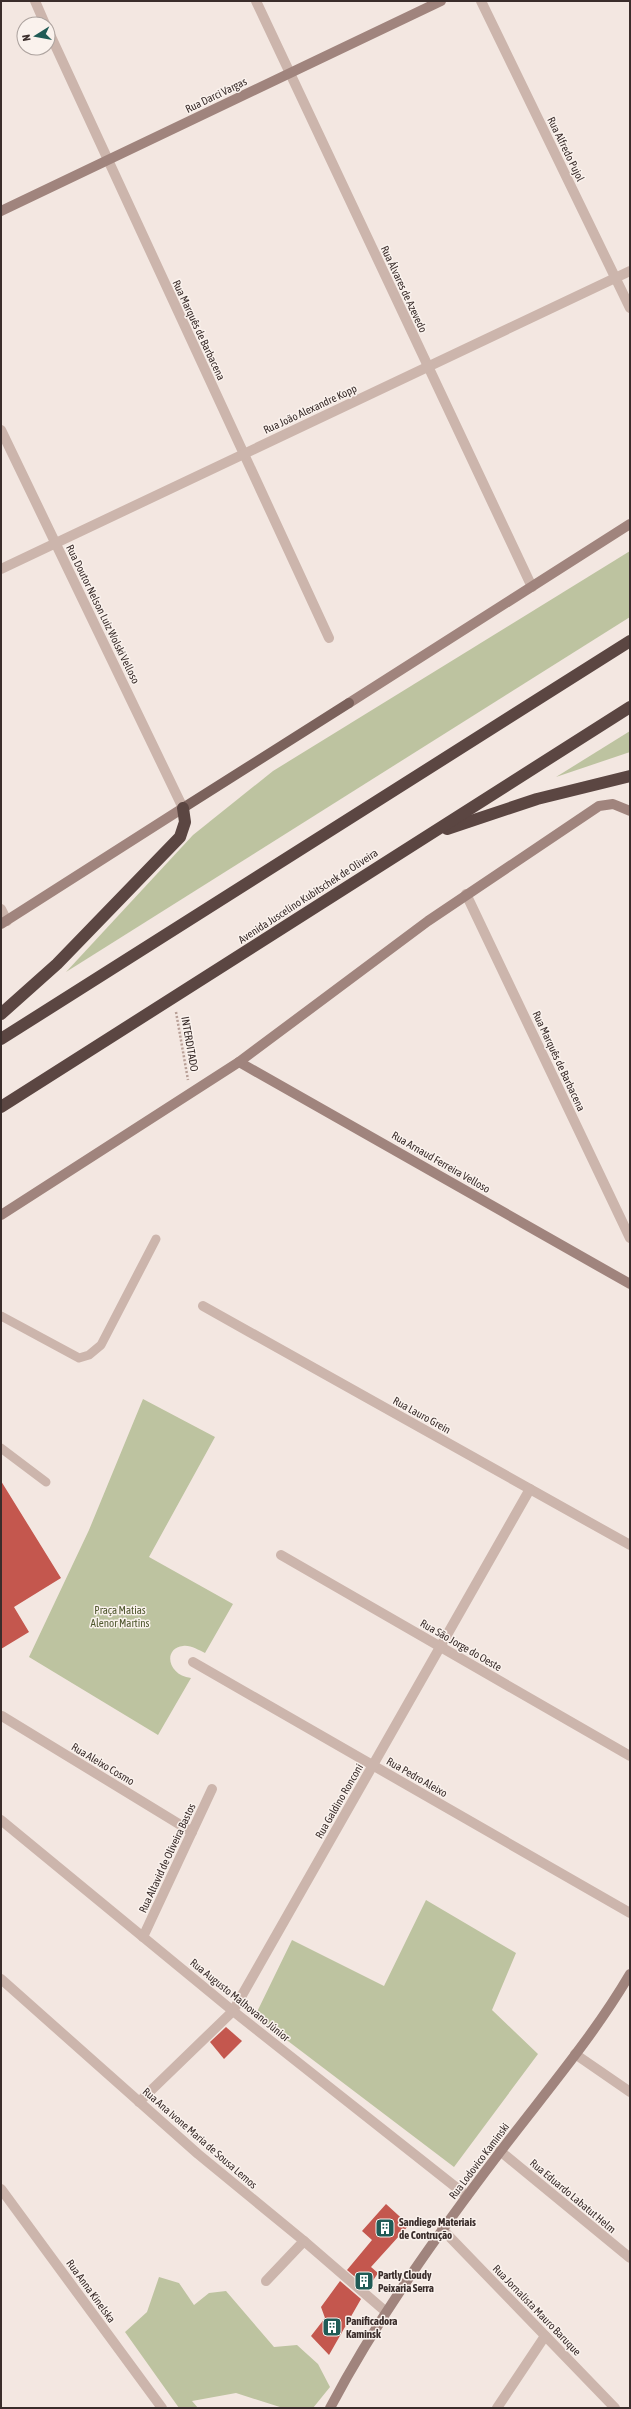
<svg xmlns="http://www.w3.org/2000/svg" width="631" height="2409" viewBox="0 0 631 2409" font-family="'Asap Condensed',sans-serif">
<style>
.green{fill:#bdc3a0}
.building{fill:#c4574e}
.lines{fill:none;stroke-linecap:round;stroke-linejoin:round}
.path{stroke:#b89f96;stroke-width:2.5;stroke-dasharray:2 2;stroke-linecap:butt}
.lane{stroke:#ccb5ac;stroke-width:9}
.street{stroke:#ccb5ac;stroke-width:10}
.secondary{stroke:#a0847d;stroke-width:10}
.primary{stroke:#7b625c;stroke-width:10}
.highway{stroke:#5b4642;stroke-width:12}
.labels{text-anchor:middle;stroke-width:3;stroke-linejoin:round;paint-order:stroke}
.street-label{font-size:11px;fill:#3a2d2b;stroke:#faf2ed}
.park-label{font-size:11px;fill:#50582f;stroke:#faf2ed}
.poi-label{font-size:11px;font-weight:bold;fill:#3a2d2b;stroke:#faf2ed;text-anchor:start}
</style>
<rect width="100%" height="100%" fill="#f3e7e1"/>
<!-- green -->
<g class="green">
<polygon points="630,551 630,617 66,972 193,835 273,771"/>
<polygon points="630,731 630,752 556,777"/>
<path d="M143,1399L215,1437L149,1557L233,1604L205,1653C198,1650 191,1645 183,1646C163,1648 167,1675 191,1678L158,1735L29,1657L89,1530Z"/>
<polygon points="426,1900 516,1953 492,2010 538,2054 454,2167 255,2016 292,1940 384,1986"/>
<polygon points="159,2277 179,2283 194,2305 209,2293 226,2291 274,2347 297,2345 318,2364 330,2387 313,2408 283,2408 236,2393 192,2401 198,2408 179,2408 125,2332 147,2312"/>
</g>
<!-- building -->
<g class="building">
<polygon points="1,1481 61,1578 14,1607 29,1632 1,1649"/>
<polygon points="226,2027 242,2041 224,2059 210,2042"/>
<polygon points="386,2204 409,2225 371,2267 378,2273 368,2288 347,2270 372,2240 362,2231"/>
<polygon points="340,2281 361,2299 329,2355 311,2336 325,2318 321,2307"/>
</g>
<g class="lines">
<!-- path -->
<polyline class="path" points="176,1012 188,1080"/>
<!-- lane -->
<g class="lane">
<polyline points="1,1316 79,1358 89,1355 101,1345 156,1239"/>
<polyline points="1,1448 46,1482"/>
</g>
<!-- street -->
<g class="street">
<polyline points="35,1 45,24"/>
<polyline points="256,1 532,587"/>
<polyline points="481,1 630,308"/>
<polyline points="48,30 329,638"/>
<polyline points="1,430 183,808"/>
<polyline points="1,569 630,271"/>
<polyline points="466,894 630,1238"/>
<polyline points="1,909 7,921"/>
<polyline points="203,1306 630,1545"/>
<polyline points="281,1555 630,1756"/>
<polyline points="193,1662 630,1913"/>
<polyline points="2,1716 192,1832"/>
<polyline points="1,1820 233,2011 467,2196"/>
<polyline points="143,1937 212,1789"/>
<polyline points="1,1979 198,2154 304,2241 385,2311"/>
<polyline points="575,2054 630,2092"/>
<polyline points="139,2102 233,2011 530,1489"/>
<polyline points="500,2151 630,2258"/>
<polyline points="1,2189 162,2408"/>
<polyline points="442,2229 615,2408"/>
<polyline points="266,2281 304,2241"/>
<polyline points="497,2408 545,2336"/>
</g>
<!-- secondary -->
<g class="secondary">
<polyline points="1,211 441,1"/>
<polyline points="349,703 630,524"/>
<polyline points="1,924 183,808"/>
<polyline points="239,1062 630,1284"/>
<polyline points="1,1215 239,1062 428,921 599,806 613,804 630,811"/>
<path d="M330,2408C378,2317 438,2234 500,2152C544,2094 593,2037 630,1974"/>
</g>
<!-- primary -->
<polyline class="primary" points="183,808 349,703"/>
<!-- highway -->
<g class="highway">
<polyline points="447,829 537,799 630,776"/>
<polyline points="1,1014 57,964 180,837 185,822 183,808"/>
<polyline points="1,1039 630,641"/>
<polyline points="1,1107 630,707"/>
</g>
</g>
<!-- icons -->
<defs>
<symbol id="building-square" viewBox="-11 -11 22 22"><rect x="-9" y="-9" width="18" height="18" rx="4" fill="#205b56" stroke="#faf2ed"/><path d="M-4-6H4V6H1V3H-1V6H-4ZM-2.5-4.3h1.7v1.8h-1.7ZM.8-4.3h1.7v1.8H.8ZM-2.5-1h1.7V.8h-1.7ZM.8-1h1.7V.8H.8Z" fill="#fff"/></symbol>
</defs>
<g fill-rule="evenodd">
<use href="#building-square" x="374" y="2217" width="22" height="22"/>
<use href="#building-square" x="353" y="2270" width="22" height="22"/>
<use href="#building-square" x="321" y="2316" width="22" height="22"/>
</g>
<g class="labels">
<!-- street labels -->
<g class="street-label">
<text transform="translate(216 95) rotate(-26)" y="4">Rua Darci Vargas</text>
<text transform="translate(566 149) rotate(64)" y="4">Rua Alfredo Pujol</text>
<text transform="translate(404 289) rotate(65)" y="4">Rua Álvares de Azevedo</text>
<text transform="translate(199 330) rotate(65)" y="4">Rua Marquês de Barbacena</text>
<text transform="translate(310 409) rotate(-25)" y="4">Rua João Alexandre Kopp</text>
<text transform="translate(103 614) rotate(64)" y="4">Rua Doutor Nelson Luiz Wolski Velloso</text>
<text transform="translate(308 896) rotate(-33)" y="4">Avenida Juscelino Kubitschek de Oliveira</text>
<text transform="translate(190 1044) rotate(80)" y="4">INTERDITADO</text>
<text transform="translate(559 1061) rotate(65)" y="4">Rua Marquês de Barbacena</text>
<text transform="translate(441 1162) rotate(30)" y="4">Rua Arnaud Ferreira Velloso</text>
<text transform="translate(422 1415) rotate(29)" y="4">Rua Lauro Grein</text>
<text transform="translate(461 1645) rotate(30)" y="4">Rua São Jorge do Oeste</text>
<text transform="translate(103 1764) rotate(31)" y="4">Rua Aleixo Cosmo</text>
<text transform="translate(417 1777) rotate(30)" y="4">Rua Pedro Aleixo</text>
<text transform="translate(339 1801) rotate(-60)" y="4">Rua Galdino Ronconi</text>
<text transform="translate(167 1858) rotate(-65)" y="4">Rua Altavid de Oliveira Bastos</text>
<text transform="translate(240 2000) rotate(39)" y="4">Rua Augusto Malhovano Júnior</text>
<text transform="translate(200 2138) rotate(41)" y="4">Rua Ana Ivone Maria de Sousa Lemos</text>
<text transform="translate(479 2161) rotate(-53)" y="4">Rua Lodovico Kaminski</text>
<text transform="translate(573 2196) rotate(40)" y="4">Rua Eduardo Labatut Helm</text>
<text transform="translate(91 2291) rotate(54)" y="4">Rua Anna Kinelska</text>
<text transform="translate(537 2310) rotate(46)" y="4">Rua Jornalista Mauro Baruque</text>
</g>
<!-- park labels -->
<g class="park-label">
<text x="120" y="1614">Praça Matias<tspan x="120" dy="13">Alenor Martins</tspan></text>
</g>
<!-- poi labels -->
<g class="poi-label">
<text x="399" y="2226">Sandiego Materiais<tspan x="399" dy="13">de Contrução</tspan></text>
<text x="378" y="2279">Partly Cloudy<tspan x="378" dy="13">Peixaria Serra</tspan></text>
<text x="346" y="2325">Panificadora<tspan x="346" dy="13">Kaminsk</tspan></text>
</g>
</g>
<!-- border -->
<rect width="631" height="2409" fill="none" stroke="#3a2d2b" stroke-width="4"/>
<!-- north arrow -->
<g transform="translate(36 36) rotate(259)"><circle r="19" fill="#faf2ed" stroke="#ada39f"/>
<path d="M0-3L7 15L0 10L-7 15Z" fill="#205b56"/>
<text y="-6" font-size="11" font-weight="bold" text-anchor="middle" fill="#3a2d2b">N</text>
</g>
</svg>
